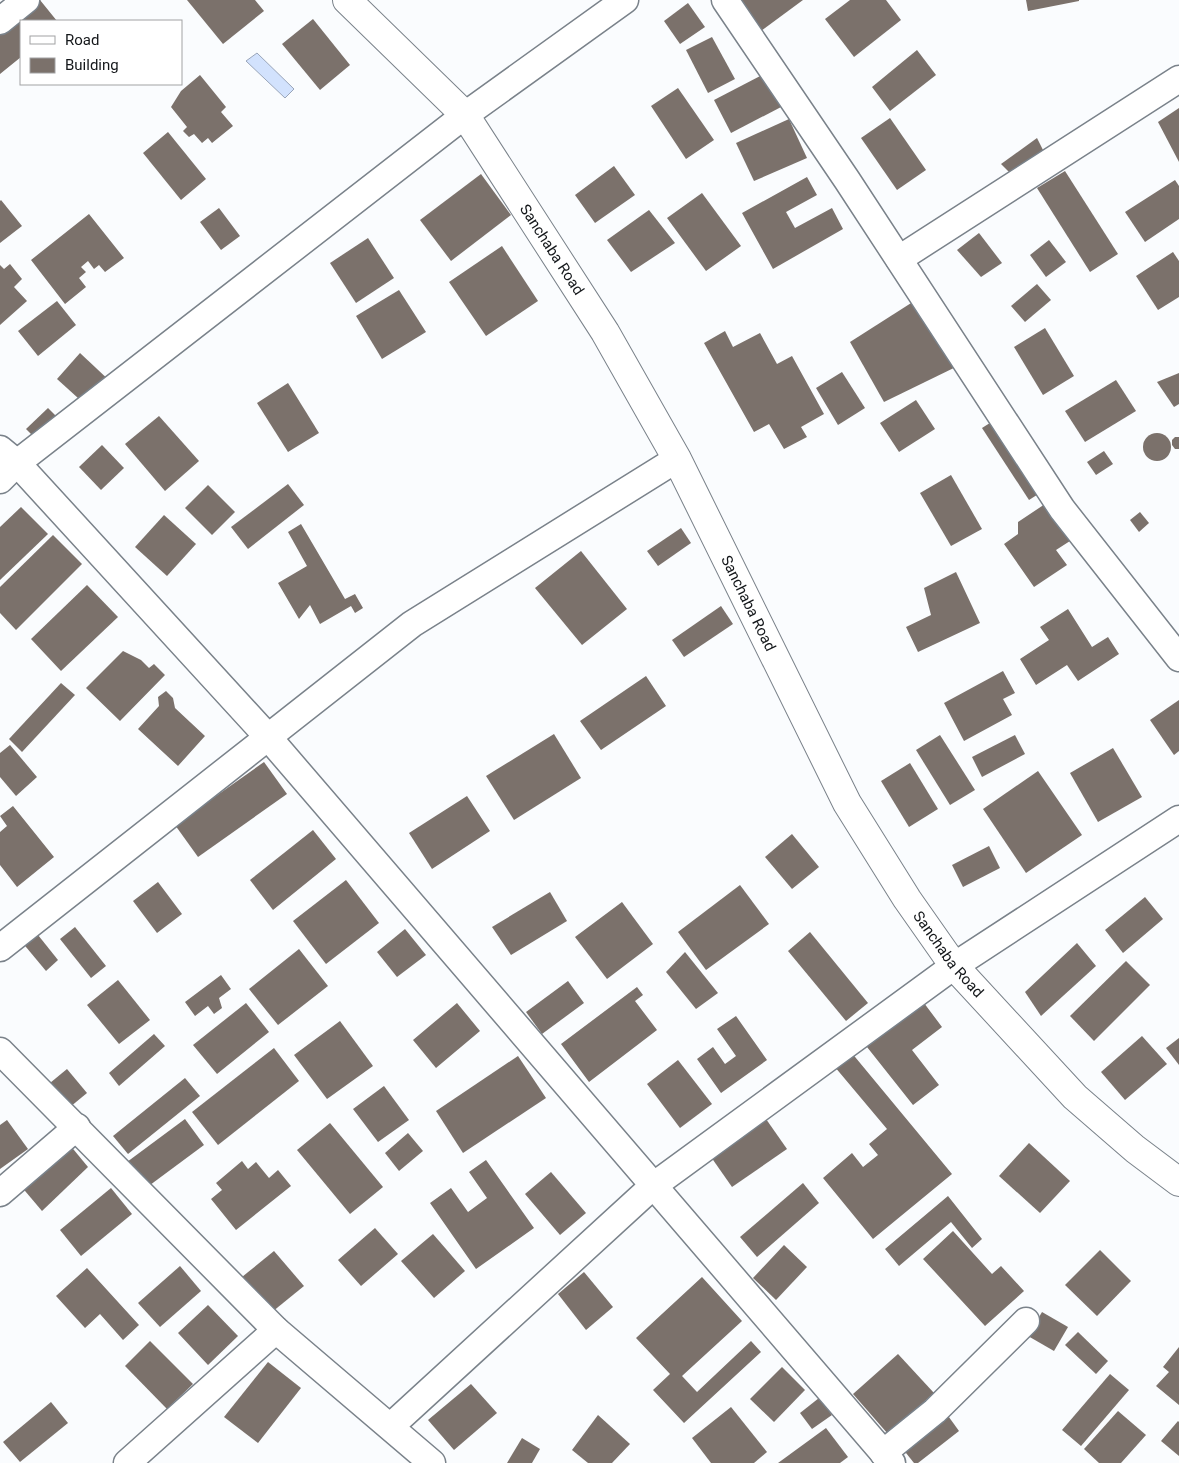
<svg xmlns="http://www.w3.org/2000/svg" width="1179" height="1463" viewBox="0 0 1179 1463" font-family="Roboto,sans-serif">
<style>
.water{fill:#d2e2fd;stroke:#99a5b9}
.building{fill:#7b716b}
.lines{fill:none;stroke-linecap:round;stroke-linejoin:round}
.minor-casing{stroke:#7a828a;stroke-width:29}
.tertiary-casing{stroke:#7a828a;stroke-width:30}
.minor{stroke:#fff;stroke-width:26}
.tertiary{stroke:#fff;stroke-width:28}
.labels{text-anchor:middle;stroke-width:4;stroke-linejoin:round;paint-order:stroke}
.street-label{font-size:15px;fill:#14171a;stroke:#fff}
</style>
<rect width="100%" height="100%" fill="#fafcfe"/>
<!-- water -->
<polygon class="water" points="257,53 294,89 285,98 246,61"/>
<!-- building -->
<g class="building">
<polygon points="35,0 40,0 57,21 21,21 21,57 0,74 0,28"/>
<polygon points="187,0 255,0 264,11 223,44"/>
<polygon points="738,0 803,0 761,31"/>
<polygon points="850,0 886,0 901,20 854,57 825,19"/>
<polygon points="1026,0 1079,0 1079,1 1028,11"/>
<polygon points="688,3 705,27 680,44 664,21"/>
<polygon points="313,19 350,65 320,90 282,44"/>
<polygon points="712,37 735,79 708,93 686,50"/>
<polygon points="917,50 936,75 890,111 872,87"/>
<polygon points="766,73 783,106 731,133 714,100"/>
<polygon points="200,75 226,107 221,112 233,126 212,143 208,138 202,143 194,134 189,137 183,131 187,127 171,107 181,91"/>
<polygon points="678,88 714,140 686,159 651,106"/>
<polygon points="1179,108 1179,162 1158,122"/>
<polygon points="890,118 926,170 897,190 861,138"/>
<polygon points="789,119 807,158 754,181 736,143"/>
<polygon points="168,132 206,179 181,200 143,153"/>
<polygon points="1037,138 1043,150 1011,174 1001,164"/>
<polygon points="614,166 635,195 595,223 575,195"/>
<polygon points="1065,171 1118,254 1090,272 1037,188"/>
<polygon points="481,174 511,215 451,261 420,220"/>
<polygon points="807,177 817,195 786,212 795,228 832,208 843,229 773,269 742,213"/>
<polygon points="1175,180 1179,186 1179,219 1145,242 1125,212"/>
<polygon points="702,193 741,246 706,271 667,218"/>
<polygon points="1,200 22,226 0,243 0,201"/>
<polygon points="219,208 240,236 221,250 200,222"/>
<polygon points="649,210 675,243 631,272 607,240"/>
<polygon points="89,214 124,258 105,272 99,265 94,269 88,261 81,267 86,272 79,278 86,287 65,304 31,260"/>
<polygon points="979,233 1002,263 981,277 957,250"/>
<polygon points="368,238 394,278 356,303 330,263"/>
<polygon points="1049,240 1066,262 1046,277 1030,255"/>
<polygon points="502,246 538,301 486,336 449,282"/>
<polygon points="1173,252 1179,261 1179,297 1158,310 1136,276"/>
<polygon points="10,264 22,279 14,287 27,301 0,325 0,265 4,269"/>
<polygon points="1037,284 1051,300 1025,322 1011,306"/>
<polygon points="399,290 426,332 382,359 356,316"/>
<polygon points="919,298 964,363 884,402 850,342"/>
<polygon points="57,301 76,325 38,356 18,331"/>
<polygon points="1045,328 1074,376 1043,395 1014,347"/>
<polygon points="725,331 733,347 760,333 777,364 792,356 824,414 801,427 807,437 784,449 769,424 754,432 704,343"/>
<polygon points="80,353 112,383 89,408 57,379"/>
<polygon points="842,372 865,408 838,425 816,388"/>
<polygon points="1179,373 1179,404 1174,407 1157,382"/>
<polygon points="1116,380 1136,411 1085,442 1065,411"/>
<polygon points="288,383 319,433 288,452 257,403"/>
<polygon points="916,400 935,429 899,452 880,423"/>
<polygon points="48,408 63,423 41,444 26,429"/>
<polygon points="1004,414 1051,486 1029,500 982,428"/>
<polygon points="159,416 199,461 165,491 125,444"/>
<circle cx="1157" cy="447" r="14"/>
<polygon points="1175,437 1179,437 1179,449 1175,449 1172,445 1172,440"/>
<polygon points="102,445 124,468 101,490 79,467"/>
<polygon points="1104,451 1113,464 1096,475 1087,462"/>
<polygon points="951,475 982,529 951,546 920,493"/>
<polygon points="288,484 304,505 248,549 231,527"/>
<polygon points="208,485 235,512 212,535 185,508"/>
<polygon points="1045,504 1070,541 1056,550 1067,565 1034,587 1004,544 1018,534 1018,522"/>
<polygon points="21,507 48,534 0,580 0,527"/>
<polygon points="1140,512 1149,523 1139,532 1130,520"/>
<polygon points="164,515 196,544 167,576 135,547"/>
<polygon points="301,524 345,599 355,594 363,608 355,613 351,606 320,624 310,605 299,619 278,583 307,566 288,532"/>
<polygon points="681,528 691,543 658,566 647,551"/>
<polygon points="53,535 82,564 16,630 0,613 0,587"/>
<polygon points="581,551 627,609 582,645 535,588"/>
<polygon points="956,572 980,623 918,652 906,627 931,615 924,588"/>
<polygon points="87,585 118,617 61,671 31,639"/>
<polygon points="721,606 733,624 684,657 672,640"/>
<polygon points="1068,609 1092,647 1108,637 1119,654 1078,681 1067,665 1036,685 1020,659 1049,640 1040,627"/>
<polygon points="123,651 141,660 149,668 154,664 165,675 120,721 86,688"/>
<polygon points="1003,671 1015,693 1003,699 1012,715 964,741 944,703"/>
<polygon points="646,676 666,706 601,750 580,721"/>
<polygon points="61,683 75,695 22,752 9,739"/>
<polygon points="166,691 173,698 175,708 205,736 178,766 138,729 159,706 158,697"/>
<polygon points="1179,700 1179,751 1174,755 1150,720"/>
<polygon points="554,734 581,778 514,820 486,776"/>
<polygon points="940,735 975,790 950,805 916,750"/>
<polygon points="1015,735 1025,754 982,777 972,757"/>
<polygon points="10,745 37,777 16,796 0,777 0,753"/>
<polygon points="1113,748 1142,797 1098,822 1070,773"/>
<polygon points="264,762 287,794 198,857 175,825"/>
<polygon points="910,763 938,809 909,827 881,781"/>
<polygon points="1038,771 1082,835 1026,873 983,809"/>
<polygon points="467,796 490,831 432,869 409,833"/>
<polygon points="13,806 54,857 17,887 0,865 0,832 7,826 0,816"/>
<polygon points="313,830 336,859 273,910 250,880"/>
<polygon points="792,834 819,867 792,889 765,857"/>
<polygon points="989,846 1000,868 963,887 952,865"/>
<polygon points="346,880 379,923 326,964 293,921"/>
<polygon points="158,882 182,914 157,933 133,901"/>
<polygon points="740,885 769,924 706,970 678,932"/>
<polygon points="550,892 567,921 511,955 492,927"/>
<polygon points="1145,897 1163,919 1123,953 1105,930"/>
<polygon points="622,902 653,944 607,979 575,937"/>
<polygon points="75,927 106,966 91,978 60,939"/>
<polygon points="405,929 426,955 397,977 377,952"/>
<polygon points="34,930 58,960 46,971 21,941"/>
<polygon points="810,932 868,1003 846,1021 788,951"/>
<polygon points="1077,943 1096,966 1041,1016 1025,992"/>
<polygon points="299,949 328,986 278,1025 249,989"/>
<polygon points="685,952 718,993 696,1009 666,972"/>
<polygon points="1126,961 1150,985 1094,1041 1070,1016"/>
<polygon points="221,975 231,989 219,998 222,1008 214,1014 208,1006 195,1016 185,1002"/>
<polygon points="118,980 150,1020 119,1044 87,1005"/>
<polygon points="568,981 584,1003 542,1034 526,1012"/>
<polygon points="637,987 643,995 635,1001 657,1030 589,1082 561,1044"/>
<polygon points="246,1003 269,1032 217,1074 193,1045"/>
<polygon points="457,1003 480,1031 436,1068 413,1040"/>
<polygon points="924,1003 942,1027 912,1050 939,1085 913,1105 867,1047"/>
<polygon points="736,1016 767,1060 721,1093 697,1059 713,1047 725,1064 736,1056 717,1029"/>
<polygon points="340,1021 373,1066 327,1099 294,1055"/>
<polygon points="154,1034 165,1046 119,1086 109,1073"/>
<polygon points="1142,1036 1167,1064 1125,1100 1101,1072"/>
<polygon points="1179,1038 1179,1065 1166,1048"/>
<polygon points="841,1040 952,1174 873,1239 823,1178 852,1153 863,1167 878,1155 869,1144 887,1129 824,1054"/>
<polygon points="274,1048 299,1081 218,1145 192,1112"/>
<polygon points="518,1056 546,1098 463,1153 436,1111"/>
<polygon points="678,1060 712,1104 680,1128 647,1084"/>
<polygon points="67,1069 87,1093 70,1107 50,1083"/>
<polygon points="185,1078 200,1096 128,1154 113,1136"/>
<polygon points="384,1086 409,1120 378,1142 353,1109"/>
<polygon points="185,1119 204,1145 146,1188 127,1162"/>
<polygon points="766,1119 787,1149 732,1187 711,1157"/>
<polygon points="7,1120 28,1149 0,1169 0,1125"/>
<polygon points="330,1123 383,1187 350,1214 297,1150"/>
<polygon points="408,1133 423,1151 399,1171 385,1153"/>
<polygon points="1029,1143 1070,1181 1040,1213 999,1176"/>
<polygon points="69,1144 88,1167 42,1211 20,1185"/>
<polygon points="486,1160 534,1228 476,1269 430,1203 451,1188 468,1212 487,1198 469,1172"/>
<polygon points="242,1161 248,1169 256,1162 269,1178 278,1170 291,1186 236,1230 211,1199 222,1190 216,1183"/>
<polygon points="551,1172 586,1213 560,1235 525,1194"/>
<polygon points="803,1183 819,1203 757,1257 740,1237"/>
<polygon points="111,1188 132,1214 81,1256 60,1230"/>
<polygon points="948,1196 982,1239 972,1248 951,1222 899,1266 885,1249"/>
<polygon points="375,1228 398,1254 361,1286 338,1260"/>
<polygon points="953,1231 992,1274 1001,1266 1024,1291 985,1326 923,1259"/>
<polygon points="433,1234 465,1271 434,1298 401,1261"/>
<polygon points="784,1245 807,1267 776,1300 753,1278"/>
<polygon points="1100,1250 1131,1281 1097,1316 1065,1285"/>
<polygon points="274,1251 304,1286 272,1312 242,1277"/>
<polygon points="180,1266 201,1291 160,1327 138,1303"/>
<polygon points="87,1268 139,1325 123,1340 100,1314 85,1328 56,1296"/>
<polygon points="584,1272 613,1307 586,1330 558,1294"/>
<polygon points="702,1277 742,1321 682,1376 697,1392 751,1341 761,1352 684,1423 653,1390 670,1374 636,1338"/>
<polygon points="208,1305 238,1336 208,1365 178,1333"/>
<polygon points="1042,1312 1068,1327 1054,1351 1028,1336"/>
<polygon points="1078,1332 1108,1361 1096,1374 1065,1345"/>
<polygon points="150,1341 193,1384 167,1409 125,1366"/>
<polygon points="1179,1347 1179,1405 1156,1386 1169,1372 1163,1367"/>
<polygon points="898,1354 934,1393 888,1434 853,1394"/>
<polygon points="268,1362 301,1388 258,1443 224,1417"/>
<polygon points="782,1367 805,1390 774,1422 750,1399"/>
<polygon points="1110,1374 1129,1390 1081,1446 1062,1430"/>
<polygon points="471,1384 497,1413 454,1450 428,1420"/>
<polygon points="819,1398 832,1415 812,1429 800,1413"/>
<polygon points="51,1402 68,1423 20,1462 3,1442"/>
<polygon points="731,1407 767,1452 754,1463 711,1463 692,1438"/>
<polygon points="1118,1411 1146,1435 1121,1463 1099,1463 1084,1449"/>
<polygon points="946,1413 959,1431 918,1463 914,1463 902,1448"/>
<polygon points="598,1415 630,1444 612,1463 588,1463 572,1450"/>
<polygon points="1178,1421 1179,1422 1179,1456 1161,1441"/>
<polygon points="826,1428 848,1457 840,1463 778,1463"/>
<polygon points="522,1438 540,1449 532,1463 507,1463"/>
</g>
<g class="lines">
<defs>
<g id="minor">
<polyline points="725,0 847,180 1062,509 1179,658"/>
<polyline points="0,21 26,0"/>
<polyline points="899,259 1179,79"/>
<polyline points="0,449 17,463 268,737 892,1463"/>
<polyline points="0,480 17,463 465,115 625,0"/>
<polyline points="0,948 412,624 677,459"/>
<polyline points="0,1051 276,1330 432,1463"/>
<polyline points="0,1193 77,1127"/>
<polyline points="391,1426 653,1186 954,966 1179,819"/>
<polyline points="883,1453 935,1411 1026,1321"/>
<polyline points="127,1463 276,1330"/>
</g>
<g id="tertiary">
<path id="s1" d="M347,0L465,115L605,332L677,459L847,803L907,899L954,966L1075,1097L1135,1149L1179,1182"/>
</g>
</defs>
<!-- minor casing -->
<use href="#minor" class="minor-casing"/>
<!-- tertiary casing -->
<use href="#tertiary" class="tertiary-casing"/>
<!-- minor -->
<use href="#minor" class="minor"/>
<!-- tertiary -->
<use href="#tertiary" class="tertiary"/>
</g>
<g class="labels">
<!-- street labels -->
<g class="street-label">
<text dy="5" stroke="none"><textPath href="#s1" startOffset="325">Sanchaba Road</textPath></text>
<text dy="5" stroke="none"><textPath href="#s1" startOffset="730">Sanchaba Road</textPath></text>
<text dy="5" stroke="none"><textPath href="#s1" startOffset="1135">Sanchaba Road</textPath></text>
</g>
</g>
<!-- legend -->
<rect x="20" y="20" width="162" height="65" fill="#ffffff" stroke="#a1a2a3"/>
<rect x="30" y="36" width="25" height="8" fill="#ffffff" stroke="#a1a2a3"/>
<text x="65" y="45" font-size="15" fill="#14171a">Road</text>
<rect x="30" y="58" width="25" height="15" fill="#7b716b" stroke="#a1a2a3"/>
<text x="65" y="70" font-size="15" fill="#14171a">Building</text>
</svg>
